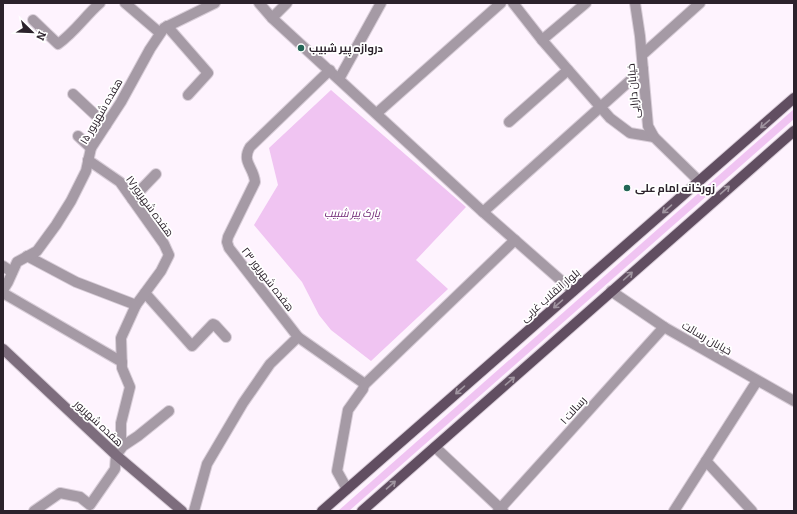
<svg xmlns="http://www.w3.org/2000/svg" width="797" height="514" viewBox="0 0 797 514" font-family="Bitter,Cairo,serif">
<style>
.green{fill:#f0c4f2}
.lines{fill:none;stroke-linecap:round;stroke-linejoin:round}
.minor-casing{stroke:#d8cdd8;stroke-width:12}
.tertiary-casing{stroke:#d8cdd8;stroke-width:12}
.secondary-casing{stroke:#d8cdd8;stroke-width:12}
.primary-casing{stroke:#d8cdd8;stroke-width:12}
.minor{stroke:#a59aa5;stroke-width:10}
.tertiary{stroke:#a59aa5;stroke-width:10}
.secondary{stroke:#7d6d7d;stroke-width:10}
.primary{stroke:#614e61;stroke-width:10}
.oneway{stroke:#a095a0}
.poi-dot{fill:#226556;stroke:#fff;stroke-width:1.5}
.labels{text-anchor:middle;stroke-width:3.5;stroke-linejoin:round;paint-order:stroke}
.poi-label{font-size:11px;font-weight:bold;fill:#2c222c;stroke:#fff;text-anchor:start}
.street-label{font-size:11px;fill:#2c222c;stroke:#fff}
.park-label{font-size:11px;font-style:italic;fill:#732b78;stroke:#fff}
</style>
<rect width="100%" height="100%" fill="#fef3fe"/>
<!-- green -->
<g class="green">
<polygon points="331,90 466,207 416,260 448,289 371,361 331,330 319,315 302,282 254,225 278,185 269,148"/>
<polygon points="794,109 794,119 349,511 338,511"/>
</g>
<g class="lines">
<defs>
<g id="minor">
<polyline points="125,3 160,33"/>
<polyline points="259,3 272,18 483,212 573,291"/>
<polyline points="513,3 542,40 610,118 630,133 654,137"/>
<polyline points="272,18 287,3"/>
<path d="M33,20L58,44C75,32 85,16 100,3"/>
<polyline points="167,26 208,73 188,95"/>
<polyline points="542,40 586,3"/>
<polyline points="642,55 700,3"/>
<polyline points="339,79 381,3"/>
<polyline points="73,94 106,125"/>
<polyline points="377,113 501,3"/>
<polyline points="509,122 568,70"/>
<polyline points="78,136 91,148"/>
<polyline points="132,199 156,174"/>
<polyline points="483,212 643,69"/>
<polyline points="27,256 76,282 136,305"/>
<polyline points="3,266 12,272"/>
<polyline points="3,290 8,282 17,262 37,251 56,225 71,201 86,171 91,148 121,102 150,49 164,28 215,3"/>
<polyline points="3,293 122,362"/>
<polyline points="145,293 192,346 213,324 215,325 226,337"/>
<polyline points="298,337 362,382 364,385 363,389 348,410 337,471 347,489"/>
<polyline points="364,385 515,240"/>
<polyline points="435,447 503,511"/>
<polyline points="117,454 123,446 138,436 169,411"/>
<polyline points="706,461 752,511"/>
<polyline points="34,511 60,493 80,497 90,505 115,469 116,455 121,439 121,423 130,387 122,368 121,338 136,305 161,271 169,255 164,244 120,182 88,160"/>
<path d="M194,511L207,464L243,403L270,364L298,337L229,248L227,242L228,237L255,182C254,167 241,162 250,147L330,70"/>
<polyline points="498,511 664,327"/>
<polyline points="674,511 757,381"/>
</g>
<g id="tertiary">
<polyline points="635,3 640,36 648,126 654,137 699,181"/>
<polyline points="611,291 664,327 794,401"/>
</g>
<polyline id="secondary" points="3,349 116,455 182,511"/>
<g id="primary">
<polyline points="322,511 794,98"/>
<polyline points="362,511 794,131"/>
</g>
</defs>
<!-- minor casing -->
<use href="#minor" class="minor-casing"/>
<!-- tertiary casing -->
<use href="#tertiary" class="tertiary-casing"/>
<!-- secondary casing -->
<use href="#secondary" class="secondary-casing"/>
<!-- primary casing -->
<use href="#primary" class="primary-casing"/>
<!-- minor -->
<use href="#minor" class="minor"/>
<!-- tertiary -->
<use href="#tertiary" class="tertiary"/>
<!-- secondary -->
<use href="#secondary" class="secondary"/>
<!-- primary -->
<use href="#primary" class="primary"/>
</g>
<!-- one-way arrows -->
<defs><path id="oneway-shaft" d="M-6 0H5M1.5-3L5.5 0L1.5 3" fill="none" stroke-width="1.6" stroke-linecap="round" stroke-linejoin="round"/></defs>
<g class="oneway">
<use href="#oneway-shaft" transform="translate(765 124) rotate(139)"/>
<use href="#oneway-shaft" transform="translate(725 190) rotate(-41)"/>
<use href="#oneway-shaft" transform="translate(667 209) rotate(139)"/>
<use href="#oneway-shaft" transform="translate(628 276) rotate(-42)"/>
<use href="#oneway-shaft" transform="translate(558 304) rotate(139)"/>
<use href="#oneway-shaft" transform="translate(510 381) rotate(-41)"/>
<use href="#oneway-shaft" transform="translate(460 390) rotate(139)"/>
<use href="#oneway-shaft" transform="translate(391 485) rotate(-41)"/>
</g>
<!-- markers -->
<g class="poi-dot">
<circle cx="301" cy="48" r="4"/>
<circle cx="627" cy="188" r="4"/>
</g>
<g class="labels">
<!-- poi labels -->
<g class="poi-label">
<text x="309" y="52">دروازه پیر شبیب</text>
<text x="635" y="192">زورخانه امام علی</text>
</g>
<!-- street labels -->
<g class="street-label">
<text transform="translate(633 91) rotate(-95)" y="4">خیابان دارایی</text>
<text transform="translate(101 111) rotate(-60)" y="4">هفده شهریور ۱۵</text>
<text transform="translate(150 206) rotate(54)" y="4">هفده شهریور۱۷</text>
<text transform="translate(268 279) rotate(52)" y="4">هفده شهریور ۲۳</text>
<text transform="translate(550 295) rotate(-41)" y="4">بلوار انقلاب غربی</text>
<text transform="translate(707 338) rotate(30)" y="4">خیابان رسالت</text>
<text transform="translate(573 410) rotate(-48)" y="4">رسالت ۱</text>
<text transform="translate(99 423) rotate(43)" y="4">هفده شهریور</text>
</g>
<!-- park labels -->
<g class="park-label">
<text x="352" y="217">پارک پیر شبیب</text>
</g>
</g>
<!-- border -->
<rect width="797" height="514" fill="none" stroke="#2c222c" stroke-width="8"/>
<!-- north arrow -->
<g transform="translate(32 32) rotate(113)" stroke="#ffffff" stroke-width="3" paint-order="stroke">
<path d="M0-3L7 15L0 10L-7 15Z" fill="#2c222c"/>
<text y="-6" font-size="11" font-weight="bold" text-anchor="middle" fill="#2c222c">N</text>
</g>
</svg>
